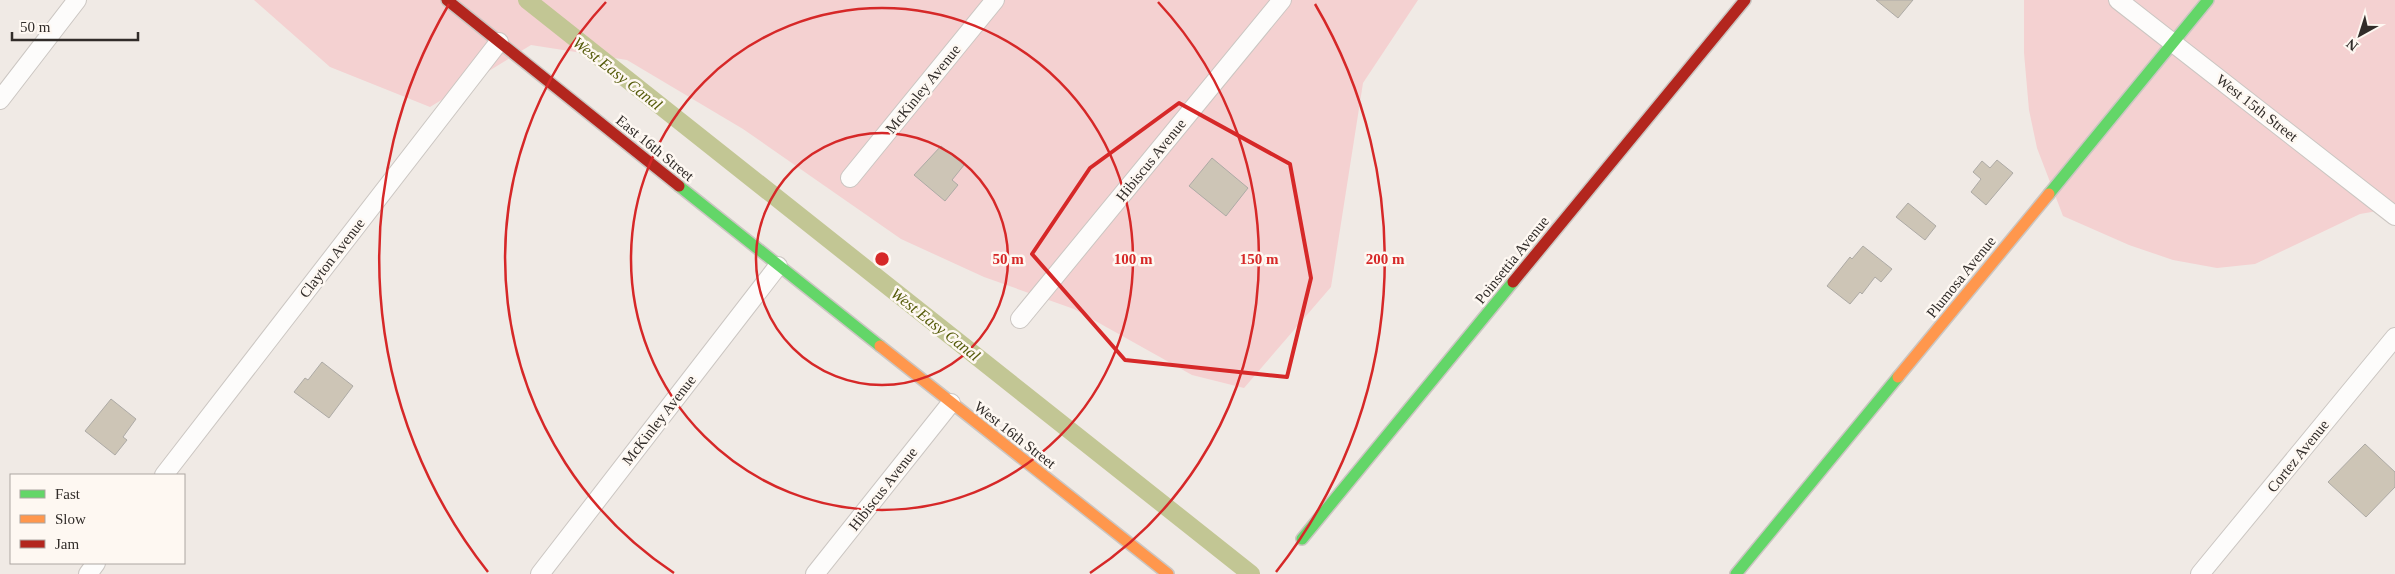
<svg xmlns="http://www.w3.org/2000/svg" width="2395" height="574" viewBox="0 0 2395 574" font-family="Georgia,serif">
<style>
.green{fill:#f4d1d1}
.lines{fill:none;stroke-linecap:round;stroke-linejoin:round}
.canal{stroke:#c2c694;stroke-width:18}
.building{fill:#cdc5b6;stroke:#adaaa5}
.street-casing{stroke:#cbc6c2;stroke-width:20}
.fast-casing{stroke:#cbc6c2;stroke-width:14}
.slow-casing{stroke:#cbc6c2;stroke-width:14}
.jam-casing{stroke:#cbc6c2;stroke-width:14}
.street{stroke:#fdfcfb;stroke-width:18}
.fast{stroke:#63d668;stroke-width:11}
.slow{stroke:#ff974d;stroke-width:11}
.jam{stroke:#b3261e;stroke-width:11}
.marked{fill:none;stroke:#d62828;stroke-width:4;stroke-linejoin:round}
.ring{fill:none;stroke:#d62828;stroke-width:2.5}
.labels{text-anchor:middle;stroke-width:5;stroke-linejoin:round;paint-order:stroke}
.street-label{font-size:15px;fill:#312c29;stroke:#fef8f2}
.water-label{font-size:16px;font-style:italic;fill:#565c0b;stroke:#fef8f2}
.centre{fill:#d62828;stroke:#fef8f2;stroke-width:2.5}
.ring-label{font-size:15px;text-anchor:middle;font-weight:bold;fill:#d62828;stroke:#fef8f2;stroke-width:5;stroke-linejoin:round;paint-order:stroke}
</style>
<rect width="100%" height="100%" fill="#f0eae5"/>
<!-- green -->
<g class="green">
<polygon points="254,0 1418,0 1363,83 1331,287 1244,388 1192,375 1074,309 984,277 901,239 743,129 627,60 531,45 430,107 330,67"/>
<polygon points="2024,0 2395,0 2395,208 2360,214 2255,264 2217,268 2173,260 2129,245 2063,216 2037,148 2029,110 2024,53"/>
</g>
<g class="lines">
<!-- canal -->
<polyline class="canal" points="527,0 1251,574"/>
</g>
<!-- building -->
<g class="building">
<polygon points="1876,0 1913,0 1898,18"/>
<polygon points="941,146 964,165 952,180 958,185 945,201 914,175"/>
<polygon points="1212,158 1248,188 1226,216 1189,186"/>
<polygon points="1997,160 2013,173 1986,205 1971,192 1981,179 1973,172 1982,161 1990,168"/>
<polygon points="1908,203 1936,226 1925,240 1896,217"/>
<polygon points="1863,246 1892,269 1881,282 1875,277 1862,294 1860,292 1850,304 1827,286 1850,257 1852,259"/>
<polygon points="322,362 353,386 329,418 294,392 305,378 308,380"/>
<polygon points="111,399 136,419 123,437 127,440 115,455 85,431"/>
<polygon points="2365,444 2395,472 2395,487 2366,517 2328,482"/>
</g>
<g class="lines">
<defs>
<g id="street">
<polyline points="2118,0 2395,216"/>
<polyline points="0,100 77,0"/>
<polyline points="850,178 995,0"/>
<polyline points="1020,319 1282,0"/>
<polyline points="164,475 499,42"/>
<polyline points="88,574 96,563"/>
<polyline points="540,574 778,266"/>
<polyline points="815,574 951,403"/>
<polyline points="2200,574 2395,337"/>
</g>
<g id="fast">
<polyline points="679,186 880,346"/>
<polyline points="2049,194 2208,0"/>
<polyline points="1302,539 1513,282"/>
<polyline points="1736,574 1898,377"/>
</g>
<g id="slow">
<polyline points="880,346 1168,574"/>
<polyline points="1898,377 2049,194"/>
</g>
<g id="jam">
<polyline points="447,0 679,186"/>
<polyline points="1513,282 1745,0"/>
</g>
</defs>
<!-- street casing -->
<use href="#street" class="street-casing"/>
<!-- fast casing -->
<use href="#fast" class="fast-casing"/>
<!-- slow casing -->
<use href="#slow" class="slow-casing"/>
<!-- jam casing -->
<use href="#jam" class="jam-casing"/>
<!-- street -->
<use href="#street" class="street"/>
<!-- fast -->
<use href="#fast" class="fast"/>
<!-- slow -->
<use href="#slow" class="slow"/>
<!-- jam -->
<use href="#jam" class="jam"/>
</g>
<!-- marked area -->
<path class="marked" d="M1179,103L1290,164L1311,278L1287,377L1125,360L1032,254L1090,168Z"/>
<!-- distance rings -->
<g class="ring">
<circle cx="882" cy="259" r="126"/>
<circle cx="882" cy="259" r="251"/>
<path d="M674 573A377 377 0 0 1 606 2M1158 2A377 377 0 0 1 1090 573"/>
<path d="M488 572A503 503 0 0 1 449 4M1315 4A503 503 0 0 1 1276 572"/>
</g>
<g class="labels">
<!-- street labels -->
<g class="street-label">
<text transform="translate(923 89) rotate(-51)" y="5">McKinley Avenue</text>
<text transform="translate(2257 108) rotate(38)" y="5">West 15th Street</text>
<text transform="translate(655 148) rotate(39)" y="5">East 16th Street</text>
<text transform="translate(1151 160) rotate(-51)" y="5">Hibiscus Avenue</text>
<text transform="translate(332 258) rotate(-52)" y="5">Clayton Avenue</text>
<text transform="translate(1512 260) rotate(-51)" y="5">Poinsettia Avenue</text>
<text transform="translate(1961 277) rotate(-51)" y="5">Plumosa Avenue</text>
<text transform="translate(659 420) rotate(-52)" y="5">McKinley Avenue</text>
<text transform="translate(1015 435) rotate(38)" y="5">West 16th Street</text>
<text transform="translate(2298 456) rotate(-51)" y="5">Cortez Avenue</text>
<text transform="translate(883 489) rotate(-52)" y="5">Hibiscus Avenue</text>
</g>
<!-- water labels -->
<g class="water-label">
<text transform="translate(618 73) rotate(38)" y="6">West Easy Canal</text>
<text transform="translate(936 324) rotate(38)" y="6">West Easy Canal</text>
</g>
</g>
<circle cx="882" cy="259" r="8" class="centre"/>
<g class="ring-label">
<text x="1008" y="264">50 m</text>
<text x="1133" y="264">100 m</text>
<text x="1259" y="264">150 m</text>
<text x="1385" y="264">200 m</text>
</g>
<!-- legend -->
<rect x="10" y="474" width="175" height="90" fill="#fef8f2" stroke="#aca6a2"/>
<rect x="20" y="490" width="25" height="8" fill="#63d668" stroke="#aca6a2"/>
<text x="55" y="499" font-size="15" fill="#312c29">Fast</text>
<rect x="20" y="515" width="25" height="8" fill="#ff974d" stroke="#aca6a2"/>
<text x="55" y="524" font-size="15" fill="#312c29">Slow</text>
<rect x="20" y="540" width="25" height="8" fill="#b3261e" stroke="#aca6a2"/>
<text x="55" y="549" font-size="15" fill="#312c29">Jam</text>
<!-- north arrow -->
<g transform="translate(2360 35) rotate(219)" stroke="#fef8f2" stroke-width="4" paint-order="stroke">
<path d="M0-4L9 19L0 12L-9 19Z" fill="#312c29"/>
<text y="-8" font-size="14" font-weight="bold" text-anchor="middle" fill="#312c29">N</text>
</g>
<!-- scale -->
<path d="M12 32v8h126v-8" fill="none" stroke="#312c29" stroke-width="2.5"/>
<text x="20" y="32" font-size="15" fill="#312c29" stroke="#fef8f2" stroke-width="4" paint-order="stroke">50 m</text>
</svg>
